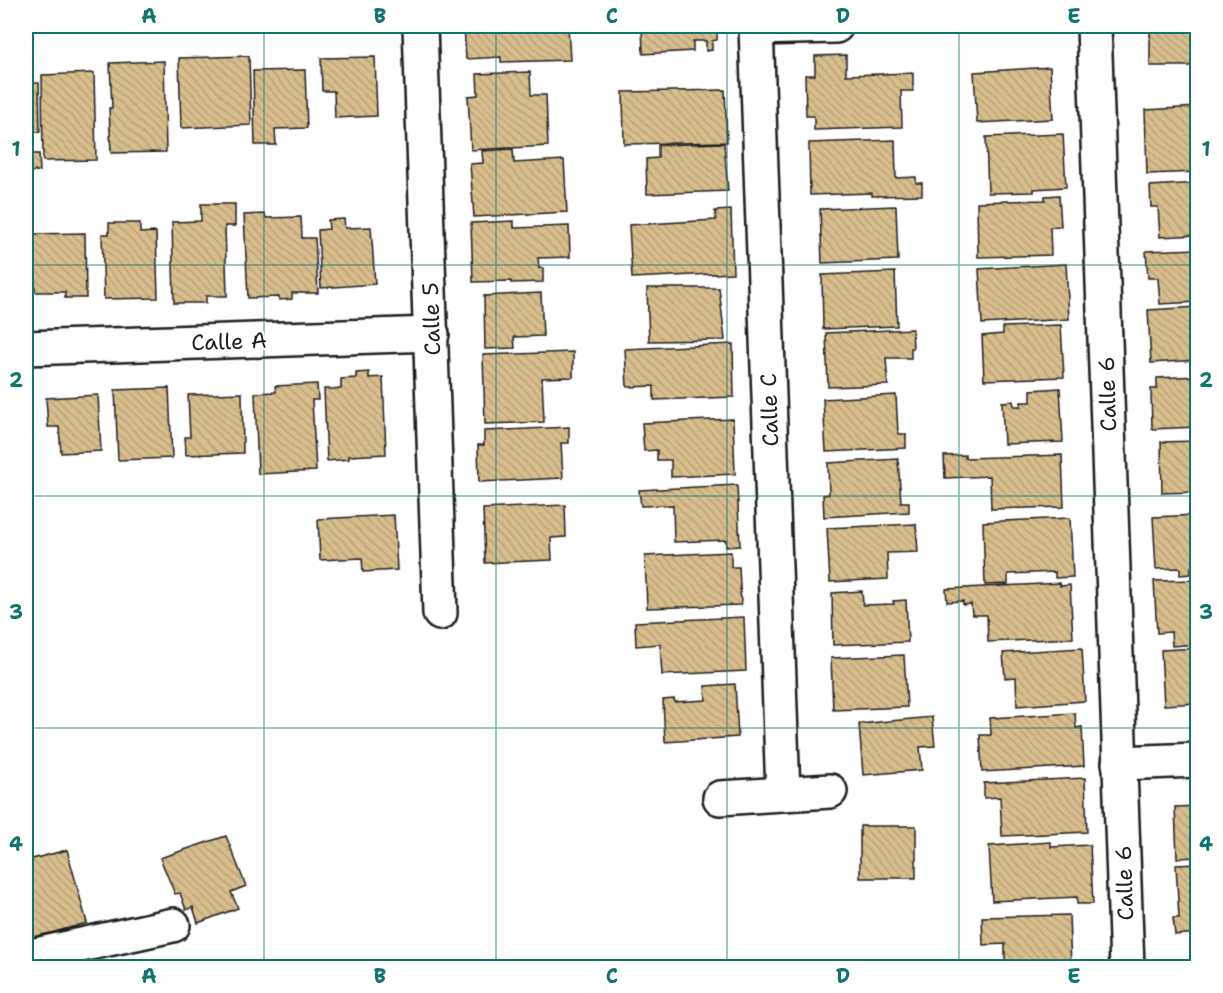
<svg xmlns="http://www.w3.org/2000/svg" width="1223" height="993" viewBox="0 0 1223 993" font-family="'Shantell Sans',sans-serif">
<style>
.building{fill:url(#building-back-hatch);stroke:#1c1c1c;stroke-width:1.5}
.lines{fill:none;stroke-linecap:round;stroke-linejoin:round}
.minor-casing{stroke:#1c1c1c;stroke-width:38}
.minor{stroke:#fff;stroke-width:33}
.grid{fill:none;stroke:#0f766e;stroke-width:1.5;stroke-opacity:0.55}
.labels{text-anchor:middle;stroke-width:4.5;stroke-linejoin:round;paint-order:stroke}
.street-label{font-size:22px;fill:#1c1c1c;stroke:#fff}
.neatline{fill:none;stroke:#0f766e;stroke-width:2}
.grid-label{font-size:20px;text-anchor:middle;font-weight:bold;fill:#0f766e}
</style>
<defs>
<pattern id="building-back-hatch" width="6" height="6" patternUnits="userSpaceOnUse" patternTransform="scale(1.5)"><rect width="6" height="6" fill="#d8bd8d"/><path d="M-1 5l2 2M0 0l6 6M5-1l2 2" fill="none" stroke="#b9a279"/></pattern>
</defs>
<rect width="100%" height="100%" fill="#fff"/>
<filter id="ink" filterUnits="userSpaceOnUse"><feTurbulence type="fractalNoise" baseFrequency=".0167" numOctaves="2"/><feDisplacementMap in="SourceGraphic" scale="12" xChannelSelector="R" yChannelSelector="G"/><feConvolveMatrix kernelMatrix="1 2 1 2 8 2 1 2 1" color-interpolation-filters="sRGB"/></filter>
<g filter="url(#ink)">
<!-- building -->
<g class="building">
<polygon points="464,26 568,26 570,60 501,62 501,57 466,59"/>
<polygon points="642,26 717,26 717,40 712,41 712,50 706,51 706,41 693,41 693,51 643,54"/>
<rect x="1150" y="26" width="48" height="40"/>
<polygon points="846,55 846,75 913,73 913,91 901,91 902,127 814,130 814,116 806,116 805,75 815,75 815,56"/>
<polygon points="249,56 251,125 181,128 179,58"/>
<polygon points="375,57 377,116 335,118 334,91 322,91 321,58"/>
<polygon points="164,61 166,152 111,153 109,108 112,108 110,63"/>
<polygon points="1050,67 1053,119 977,123 974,72"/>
<polygon points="305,70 307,128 275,129 276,145 255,145 253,71"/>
<polygon points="530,72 531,95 546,95 548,146 471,150 468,96 478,95 477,74"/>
<polygon points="94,73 96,160 43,161 42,75"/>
<polygon points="26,83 39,83 40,132 27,132 28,154 39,154 40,171 26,172"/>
<polygon points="725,90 727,142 624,144 623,92"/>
<polygon points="1198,107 1198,172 1147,174 1145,110"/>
<polygon points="1063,134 1066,187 1034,189 1034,192 988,193 986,137"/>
<polygon points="895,140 896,178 916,177 916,183 922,183 922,195 872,196 872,193 810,195 809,143"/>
<polygon points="724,143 728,191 647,194 646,159 658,158 658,145"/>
<polygon points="513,149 514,163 564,160 567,212 474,217 470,164 483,163 482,151"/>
<polygon points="1198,183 1198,235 1160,237 1158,207 1151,207 1150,186"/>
<polygon points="1059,195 1061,226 1050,227 1051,255 978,257 977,202 1045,200 1045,196"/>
<polygon points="201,204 235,204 235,226 225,226 227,296 206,296 206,303 174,303 172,222 201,221"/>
<polygon points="896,206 898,260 822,263 820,209"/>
<polygon points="731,210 733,273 632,278 629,225 716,220 715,211"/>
<polygon points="265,214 266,218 301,217 302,238 315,238 318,293 292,293 292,299 279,300 279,297 248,298 244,215"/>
<polygon points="344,219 345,228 371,227 375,284 321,288 318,230 329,229 328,220"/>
<polygon points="514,221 514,228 569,226 570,257 538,258 539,268 543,268 543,282 511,283 511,281 473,282 471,223"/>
<polygon points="109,223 140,223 140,233 156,232 158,298 104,299 102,234 109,234"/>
<polygon points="85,233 86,298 65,298 65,292 35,292 34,234"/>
<polygon points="1198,249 1198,302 1160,304 1158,278 1148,278 1146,251"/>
<polygon points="1066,264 1069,319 982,324 979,269"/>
<polygon points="895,272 897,326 823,329 822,275"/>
<polygon points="647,288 719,288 725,340 649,341"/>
<polygon points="541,293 543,336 514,337 515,348 485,349 484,296"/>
<polygon points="1198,307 1198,360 1151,363 1148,310"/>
<polygon points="1061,325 1064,377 984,380 982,336 1003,334 1003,327"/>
<polygon points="912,329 913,348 911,348 911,358 886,358 888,385 828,387 826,333"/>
<polygon points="733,344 734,397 654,400 654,386 627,387 625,349"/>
<polygon points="573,352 573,377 542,378 544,422 485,424 483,355"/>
<polygon points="369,372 369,378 383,377 386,454 349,456 349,459 327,461 324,389 341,389 341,379 356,378 356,373"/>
<polygon points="1198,376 1198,427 1152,429 1151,389 1157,389 1157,378"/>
<polygon points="317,384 318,400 312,400 316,471 258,474 255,393 276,392 275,386"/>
<polygon points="169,388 172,458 118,460 115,390"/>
<polygon points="1060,388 1063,442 1004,444 1002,402 1013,401 1014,406 1021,406 1021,402 1031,402 1031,390"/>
<polygon points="242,393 243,453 186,455 185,437 190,437 188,395"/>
<polygon points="98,395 101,451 61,453 59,427 48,427 46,398"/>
<polygon points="896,395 898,434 906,434 906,448 826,452 823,399"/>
<polygon points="26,396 29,454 26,454"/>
<polygon points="733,419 735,474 671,477 671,460 657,460 657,450 644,451 642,423"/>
<polygon points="569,427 569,443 561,443 563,478 479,482 478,445 484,445 484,431"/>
<polygon points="1198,441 1198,492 1162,493 1161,442"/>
<polygon points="965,455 965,458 1062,455 1064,507 991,509 990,476 945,478 944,456"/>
<polygon points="898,459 901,502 909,502 909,512 824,517 823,495 829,494 828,463"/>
<polygon points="737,485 740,546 726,547 726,540 674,542 673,505 641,506 639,490"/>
<polygon points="565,505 566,537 551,538 552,560 485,563 483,509"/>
<polygon points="394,515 397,570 363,572 362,558 320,560 318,519"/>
<polygon points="1198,515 1198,567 1191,567 1191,574 1180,575 1180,568 1156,569 1153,517"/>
<polygon points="1070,518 1073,577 1055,578 1055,572 1008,574 1008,584 985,585 983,522"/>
<polygon points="916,524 918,552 887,553 888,579 830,582 827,528"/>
<polygon points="731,552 731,567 739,567 741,605 647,608 645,556"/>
<polygon points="1198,580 1198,644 1172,646 1171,632 1157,633 1154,581"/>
<polygon points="1060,583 1060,586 1070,585 1073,638 988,642 987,615 972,615 971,604 963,605 963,601 947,602 946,589"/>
<polygon points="862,591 863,605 894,604 893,601 906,600 908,642 833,645 832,593"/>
<polygon points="744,617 746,671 662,675 660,644 636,646 635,622"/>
<polygon points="1082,648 1085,701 1017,706 1016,677 1005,678 1003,653"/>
<polygon points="1198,648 1198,703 1164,705 1161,650"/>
<polygon points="904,655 907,707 833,710 831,658"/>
<polygon points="735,684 738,737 665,742 663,700 674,699 675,702 706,700 705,686"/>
<polygon points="1075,713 1076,728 1082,727 1084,766 982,772 980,735 991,735 990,718"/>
<polygon points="932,717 935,746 920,747 922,770 863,775 859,724"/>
<polygon points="1085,778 1087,832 1002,836 1000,797 984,798 984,783"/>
<polygon points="1198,806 1198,857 1177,858 1175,807"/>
<rect x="860" y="826" width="56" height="52"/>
<polygon points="226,836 246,886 231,892 238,908 198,923 193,907 186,910 180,893 175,894 160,858"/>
<polygon points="1051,842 1051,847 1090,845 1093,904 1077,904 1077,897 992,901 989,846"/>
<polygon points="67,850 87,923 29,939 26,925 26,852 29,851 32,859"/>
<polygon points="1198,864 1198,933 1175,935 1173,918 1179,918 1176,865"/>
<polygon points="1069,915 1071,968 1005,968 1005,944 983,945 982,917"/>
</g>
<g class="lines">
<defs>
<g id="minor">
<polyline points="420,26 440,613"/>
<polyline points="756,26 783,794"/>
<polyline points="1094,26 1127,968"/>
<polyline points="756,28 836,26"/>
<polyline points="26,348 432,334"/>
<polyline points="1119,763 1198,760"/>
<polyline points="720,798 830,791"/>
<polyline points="26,957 173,925"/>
</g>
</defs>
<!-- minor casing -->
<use href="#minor" class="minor-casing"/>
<!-- minor -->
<use href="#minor" class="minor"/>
</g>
</g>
<!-- grid -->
<path class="grid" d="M264,26V968M496,26V968M727,26V968M959,26V968M26,265H1198M26,496H1198M26,728H1198"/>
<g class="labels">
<!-- street labels -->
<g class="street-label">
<text transform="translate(431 319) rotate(-92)" y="8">Calle 5</text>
<text transform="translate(229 341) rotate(-2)" y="8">Calle A</text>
<text transform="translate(1107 394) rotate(-92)" y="8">Calle 6</text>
<text transform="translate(769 410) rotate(-92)" y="8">Calle C</text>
<text transform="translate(1124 883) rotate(-92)" y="8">Calle 6</text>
</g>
</g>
<!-- margin -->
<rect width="1223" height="993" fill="none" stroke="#fff" stroke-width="66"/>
<rect x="33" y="33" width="1157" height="927" class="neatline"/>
<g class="grid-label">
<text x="149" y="23">A</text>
<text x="380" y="23">B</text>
<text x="612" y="23">C</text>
<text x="843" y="23">D</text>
<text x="1074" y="23">E</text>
<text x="16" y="156">1</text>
<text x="1206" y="156">1</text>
<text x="16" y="387">2</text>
<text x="1206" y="387">2</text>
<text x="16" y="619">3</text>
<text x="1206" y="619">3</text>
<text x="16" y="851">4</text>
<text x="1206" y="851">4</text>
<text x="149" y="983">A</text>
<text x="380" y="983">B</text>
<text x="612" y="983">C</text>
<text x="843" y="983">D</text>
<text x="1074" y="983">E</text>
</g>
</svg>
